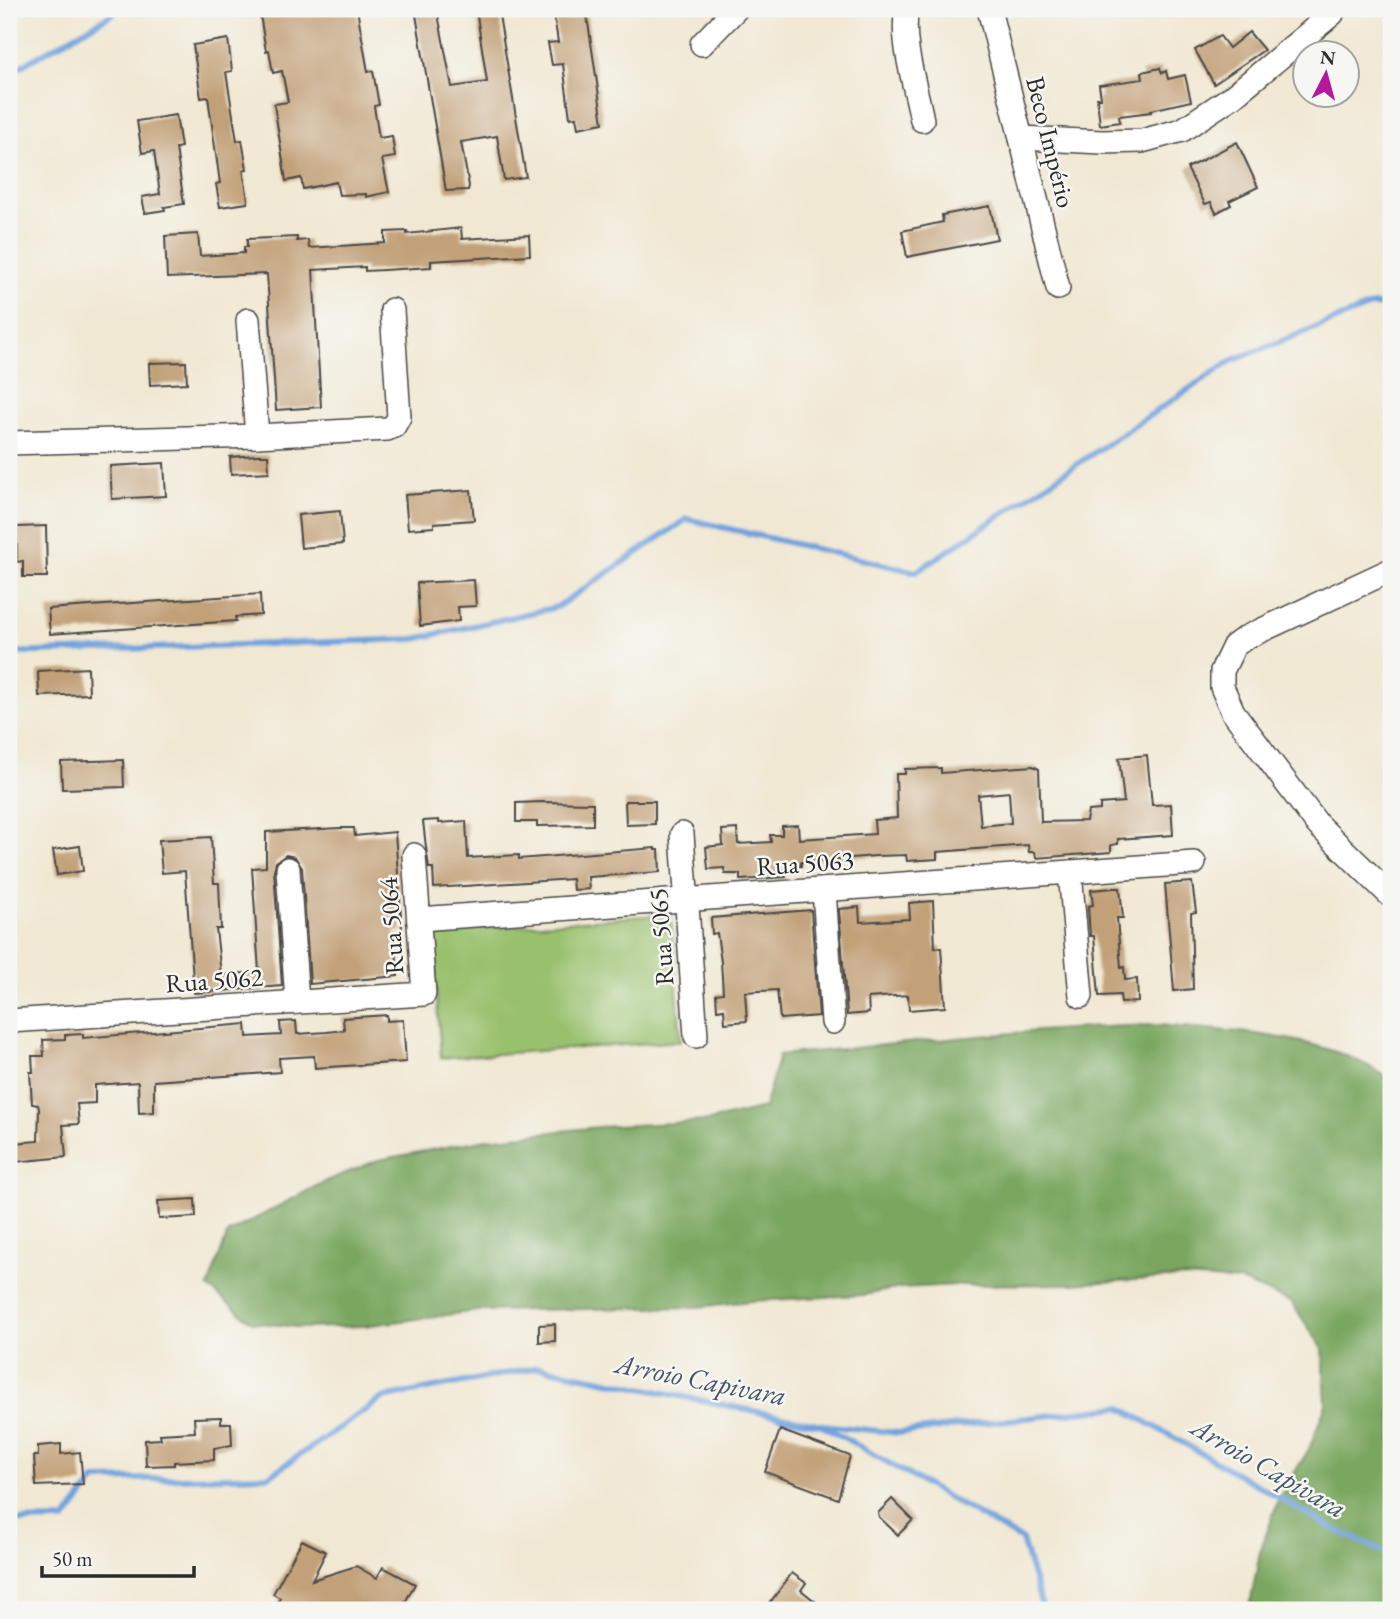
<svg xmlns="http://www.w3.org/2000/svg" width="1400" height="1619" viewBox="0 0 1400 1619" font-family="'EB Garamond',serif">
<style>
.green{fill:#99c16d;stroke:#62764c;stroke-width:2}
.forest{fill:#7aa760;stroke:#526946;stroke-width:2}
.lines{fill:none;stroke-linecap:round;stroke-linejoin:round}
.stream{stroke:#71a2dc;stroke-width:6}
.building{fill:#c2a179;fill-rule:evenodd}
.street-casing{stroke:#494744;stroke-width:26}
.street{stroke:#fff;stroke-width:23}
.labels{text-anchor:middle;stroke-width:5;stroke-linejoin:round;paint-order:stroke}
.street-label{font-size:26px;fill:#2b2b2b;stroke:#f6f6f2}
.water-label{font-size:28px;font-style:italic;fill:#445569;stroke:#f6f6f2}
</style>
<rect width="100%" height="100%" fill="#f6f6f2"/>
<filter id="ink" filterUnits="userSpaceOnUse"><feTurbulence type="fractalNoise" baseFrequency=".0143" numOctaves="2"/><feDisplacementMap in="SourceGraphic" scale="14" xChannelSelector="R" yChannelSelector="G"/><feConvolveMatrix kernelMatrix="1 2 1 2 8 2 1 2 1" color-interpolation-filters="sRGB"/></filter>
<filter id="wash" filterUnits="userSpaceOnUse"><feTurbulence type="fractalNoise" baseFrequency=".00686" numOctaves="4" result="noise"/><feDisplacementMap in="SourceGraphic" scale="28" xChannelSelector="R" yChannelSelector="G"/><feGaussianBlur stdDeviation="1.57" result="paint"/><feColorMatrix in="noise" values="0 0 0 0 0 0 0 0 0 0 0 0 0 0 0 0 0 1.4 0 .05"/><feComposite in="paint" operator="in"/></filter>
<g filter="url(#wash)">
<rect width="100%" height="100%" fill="#f1e8d3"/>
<!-- green -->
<polygon class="green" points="671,914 681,1041 441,1058 432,932"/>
<!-- forest -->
<path class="forest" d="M1158,1025C1235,1032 1326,1033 1391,1080V1610H1252L1250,1605L1260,1552L1279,1498L1309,1449L1326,1404L1323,1349L1291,1302L1240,1281L1183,1277L1070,1284L957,1285L901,1288L863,1295L751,1301L698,1307L477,1311L364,1326L306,1328L252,1322L208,1287L228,1233L326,1181L378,1160L487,1139L598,1127L709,1121L764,1108L779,1055C905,1044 1031,1028 1158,1025Z"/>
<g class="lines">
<!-- stream -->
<g class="stream">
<polyline points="9,73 121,9"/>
<polyline points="9,653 415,639 557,607 687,519 916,572 1231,361 1373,305 1391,306"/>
<polyline points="824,1426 1022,1540 1043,1610"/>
<polyline points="9,1521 65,1520 95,1480 269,1476 383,1398 539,1367 822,1425 899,1433 1120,1407 1336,1530 1391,1555"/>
</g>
</g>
<g id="blocks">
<!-- building -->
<g class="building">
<polygon points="259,9 357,9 368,72 373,71 379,105 374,106 379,138 392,136 395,157 382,159 389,192 366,197 366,194 339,195 336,182 303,189 301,178 286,181 274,104 288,102 282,71 273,73 269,50 266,51"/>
<polygon points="415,9 437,9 452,87 487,82 476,9 498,9 526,177 504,180 497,136 461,142 469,186 468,190 446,191"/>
<polygon points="553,9 586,9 603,123 578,128 576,117 570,118 563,64 552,65 548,43 558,42"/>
<polygon points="1249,32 1264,50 1214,84 1195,50 1220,36 1229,48"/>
<polygon points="228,39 232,71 226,72 237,141 242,140 247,169 243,170 248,200 247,203 220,207 216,184 220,183 208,97 201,98 193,45"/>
<polygon points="1160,68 1162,73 1166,71 1168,79 1185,75 1191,101 1151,110 1151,112 1119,116 1120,122 1100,125 1097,98 1101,98 1099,85 1143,79 1142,72"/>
<polygon points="176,115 181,147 176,148 184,204 164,207 165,210 145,213 142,197 160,194 154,151 142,153 137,121"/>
<polygon points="1237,142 1258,187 1229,201 1231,205 1216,213 1211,202 1205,204 1187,168"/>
<polygon points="990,206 997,239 907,257 902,231 943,222 942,215"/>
<polygon points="461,228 462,239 529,235 530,255 431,261 431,267 384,270 365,271 365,267 313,270 321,407 276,410 267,274 167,278 165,236 198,234 200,256 244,253 244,247 247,247 247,239 297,237 297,241 308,240 309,248 385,243 385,232 407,231 407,234"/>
<polygon points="186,362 187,383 150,385 149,363"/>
<polygon points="257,455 268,455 269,472 231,474 230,457"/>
<polygon points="164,463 166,496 112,499 110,466"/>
<polygon points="471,490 474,520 434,523 434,527 408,529 405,495"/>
<polygon points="340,511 343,544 301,548 298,515"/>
<polygon points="46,526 47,577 23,577 23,561 17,562 17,527"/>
<polygon points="474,580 476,606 458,607 459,621 420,626 417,583"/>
<polygon points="260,594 261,615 235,617 236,621 50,634 48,609"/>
<polygon points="88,668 89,694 39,696 38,671"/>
<path d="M1147,755L1152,805L1171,804L1173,835L1118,839V844L1111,845V852L1036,858L1035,852H1029L1028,845L937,852V859L907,861L906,855L876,856L801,862V866L785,867L786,877L740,880V874H725L724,868L708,869L706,847L723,845L722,830L737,829L738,844L771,842L770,835H782V826L798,825L799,839L875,834L874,820L897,818L896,774H905V769L941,768V773L1033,766L1039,769L1041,822L1086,821L1088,811L1100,810V804L1124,802L1119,758ZM1009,792L1011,823L981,826L978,795Z"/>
<polygon points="123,760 124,787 62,789 61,762"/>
<polygon points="625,801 655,801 655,824 626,825"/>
<polygon points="543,802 593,803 593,825 537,826 537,822 516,822 516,803"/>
<polygon points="439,820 439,823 466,821 468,858 519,855 519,859 655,848 655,850 659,850 660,872 588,877 589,889 573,890 572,879 434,888 433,868 429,868 426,847 423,821"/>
<polygon points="340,828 354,828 355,836 395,832 402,931 395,932 398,976 310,984 302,868 295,857 286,855 276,862 274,870 282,986 194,993 185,871 162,873 159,840 211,837 214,883 219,883 221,929 216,929 221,975 259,972 252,868 266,867 266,832"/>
<polygon points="80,846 83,871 57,875 53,850"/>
<polygon points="1192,882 1196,912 1191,913 1193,989 1174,991 1165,884"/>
<polygon points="1114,888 1120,888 1123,918 1117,918 1121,968 1124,967 1125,980 1137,979 1138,1002 1121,1003 1120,995 1099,996 1094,936 1090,936 1088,906 1093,905 1091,890"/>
<polygon points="933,901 935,948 941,947 945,1007 909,1010 908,995 868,998 869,1013 847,1015 839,909 859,907 860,922 910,919 909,903"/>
<polygon points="811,910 819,1016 780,1019 777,990 745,992 747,1021 725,1023 724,1009 717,1010 716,994 723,993 721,962 717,933 712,934 711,918"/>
<polygon points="387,1015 387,1021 403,1020 406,1062 315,1068 314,1056 279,1058 280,1072 154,1081 154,1112 139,1113 138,1082 95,1085 95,1103 77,1104 79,1124 63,1125 66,1157 14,1162 13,1143 38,1141 39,1109 38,1105 32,1104 30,1072 33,1072 32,1056 44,1056 43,1040 65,1039 65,1035 83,1034 83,1038 246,1024 247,1037 281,1035 280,1022 296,1021 297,1034 327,1032 344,1030 343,1018"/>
<polygon points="195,1199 196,1217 159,1219 158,1201"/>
<polygon points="555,1324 555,1341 539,1342 539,1325"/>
<polygon points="221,1417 221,1423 231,1423 232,1445 214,1448 214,1460 174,1462 174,1465 146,1466 145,1440 161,1439 160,1434 195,1432 194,1418"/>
<polygon points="780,1430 850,1456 838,1499 765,1472"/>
<polygon points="61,1444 61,1454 80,1452 83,1484 36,1486 34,1456 38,1456 38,1446"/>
<polygon points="892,1499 913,1520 898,1535 879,1517 878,1513"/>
<polygon points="302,1540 326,1552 312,1580 356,1566 377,1578 383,1567 415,1584 401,1610 292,1610 278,1603 280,1598 273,1594"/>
<polygon points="792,1573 806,1583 801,1590 826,1610 778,1610 769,1604"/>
</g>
</g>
</g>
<g filter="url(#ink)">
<use href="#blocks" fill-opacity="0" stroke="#494744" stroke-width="2"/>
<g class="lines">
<defs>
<g id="street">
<path d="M907,9C900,41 916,87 922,120"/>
<polyline points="989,9 1058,288"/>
<polyline points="702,44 736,9"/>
<polyline points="1021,138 1102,142 1142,141 1182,130 1233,96 1332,14"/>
<polyline points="248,320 257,436"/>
<polyline points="9,443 257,436 387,429 394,426 399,417 392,310"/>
<polyline points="1391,570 1245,638 1234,646 1222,671 1222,687 1233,712 1318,825 1391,896"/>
<polyline points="682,834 696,1036"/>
<polyline points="288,869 297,1002"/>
<polyline points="1070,872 1081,996"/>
<polyline points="824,890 833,1022"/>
<polyline points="419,919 1194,863"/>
<polyline points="9,1021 424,994 414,855"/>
</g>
</defs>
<!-- street casing -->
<use href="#street" class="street-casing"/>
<!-- street -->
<use href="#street" class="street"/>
</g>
</g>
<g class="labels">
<!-- street labels -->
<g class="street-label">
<text transform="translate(1051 142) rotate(76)" y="9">Beco Império</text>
<text transform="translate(805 863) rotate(-4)" y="9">Rua 5063</text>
<text transform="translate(391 926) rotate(-94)" y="9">Rua 5064</text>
<text transform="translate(661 937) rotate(-94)" y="9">Rua 5065</text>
<text transform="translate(214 980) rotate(-4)" y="9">Rua 5062</text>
</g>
<!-- water labels -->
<g class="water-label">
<text transform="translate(701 1379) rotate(11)" y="10">Arroio Capivara</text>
<text transform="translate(1269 1467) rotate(30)" y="10">Arroio Capivara</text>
</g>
</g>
<!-- margin -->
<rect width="1400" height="1619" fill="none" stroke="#f6f6f2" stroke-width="35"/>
<!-- north arrow -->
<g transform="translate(1326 74) rotate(6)"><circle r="33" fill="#f6f6f2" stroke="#a5a5a2" stroke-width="2"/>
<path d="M0-5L12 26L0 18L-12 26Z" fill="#b5179e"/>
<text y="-10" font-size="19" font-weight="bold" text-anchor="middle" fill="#2b2b2b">N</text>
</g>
<!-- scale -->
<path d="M42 1566v10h152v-10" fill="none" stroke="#2b2b2b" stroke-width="3.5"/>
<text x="52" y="1566" font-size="21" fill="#2b2b2b" stroke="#f6f6f2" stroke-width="5" paint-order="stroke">50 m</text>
</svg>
